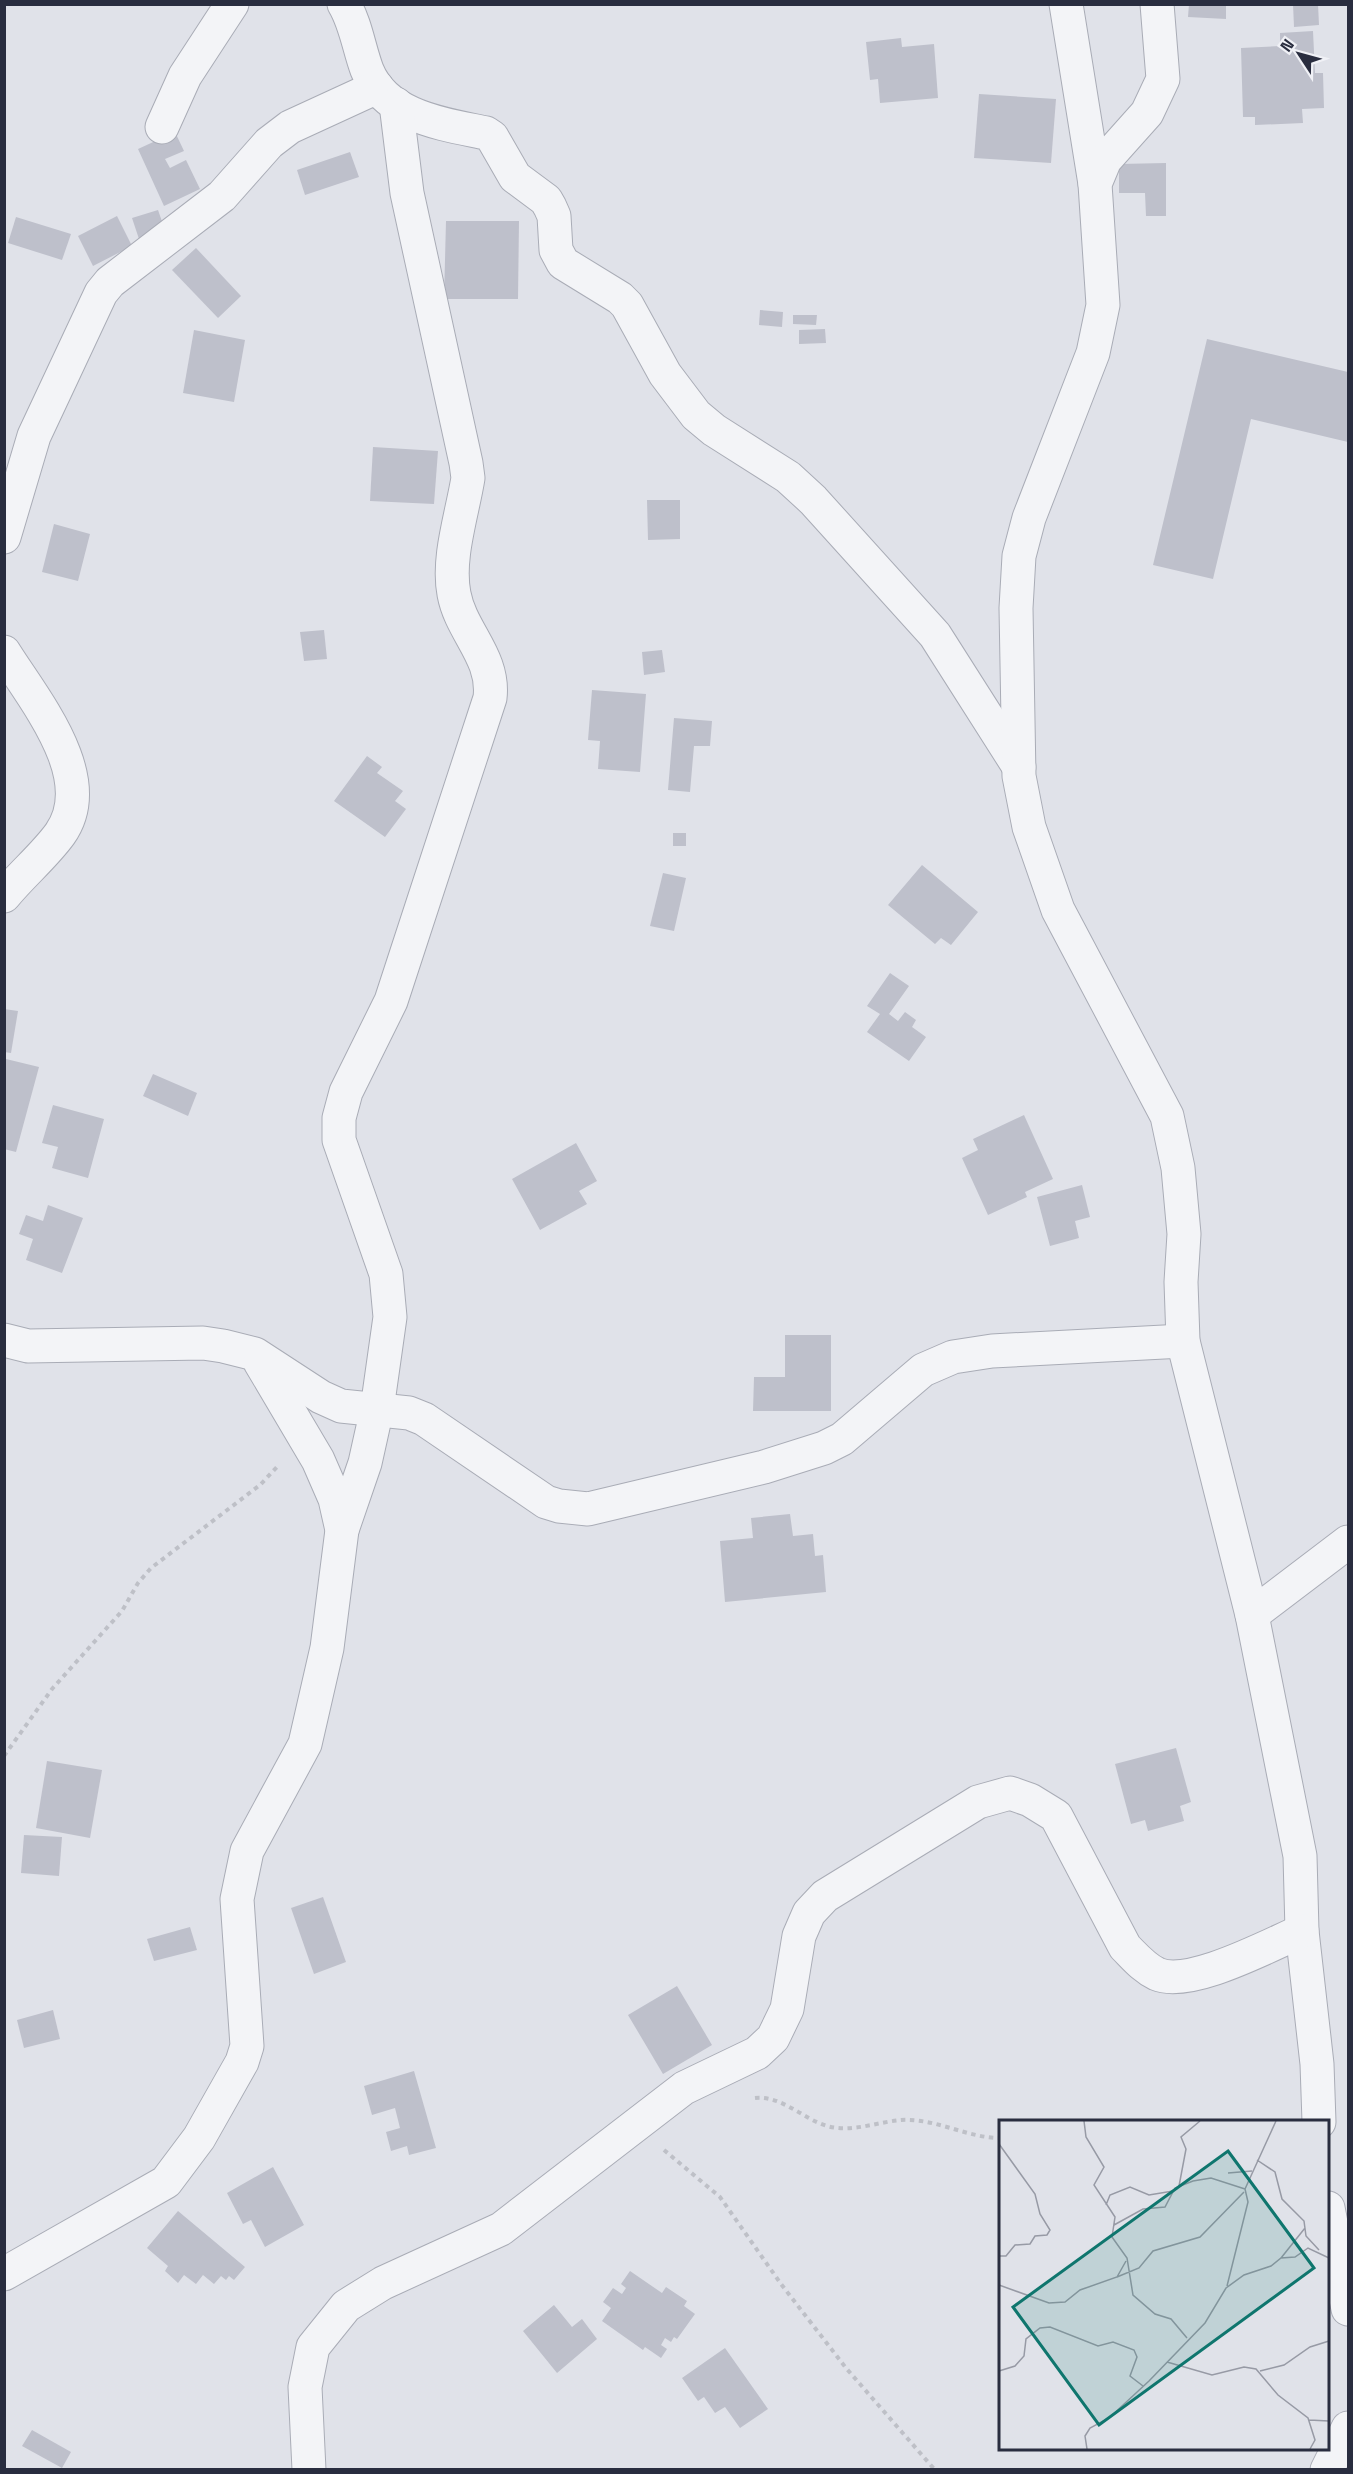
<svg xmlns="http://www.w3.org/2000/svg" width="1353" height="2474" viewBox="0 0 1353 2474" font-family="'Space Grotesk',sans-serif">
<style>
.building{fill:#bec0cb}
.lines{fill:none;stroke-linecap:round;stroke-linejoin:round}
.minor-casing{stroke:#a9acb6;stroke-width:35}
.path{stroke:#bec0c7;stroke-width:4;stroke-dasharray:4.5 4.5;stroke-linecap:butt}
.minor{stroke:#f3f4f7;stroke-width:33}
.inset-road{fill:none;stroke:#979aa5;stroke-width:1.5}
.view{fill:#0f766e;fill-opacity:0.15;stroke:#0f766e;stroke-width:3}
.inset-edge{fill:none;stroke:#292d3f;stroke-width:3}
</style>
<rect width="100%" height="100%" fill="#e0e2e9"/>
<!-- building -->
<g class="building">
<polygon points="1189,4 1226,4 1226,19 1188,17"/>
<polygon points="1293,4 1318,4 1319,25 1294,27"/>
<polygon points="1313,31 1315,73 1323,73 1324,108 1302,109 1303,123 1255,125 1255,117 1243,117 1241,48 1280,46 1280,33"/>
<polygon points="901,38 902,47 934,44 938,98 880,103 878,79 870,80 866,42"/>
<polygon points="979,94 1056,99 1051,163 974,158"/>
<polygon points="175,132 184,151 165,159 170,168 186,160 200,189 164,206 138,149"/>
<polygon points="350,152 359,177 305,195 297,170"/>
<polygon points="1166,163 1166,216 1146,216 1145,193 1119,193 1119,164"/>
<polygon points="158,210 166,233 140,242 132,218"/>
<polygon points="117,216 132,246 93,266 78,236"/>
<polygon points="16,217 71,234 62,260 8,243"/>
<polygon points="446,221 519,221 518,299 444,299"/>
<polygon points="196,248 241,296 218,318 172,270"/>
<polygon points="760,310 783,312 782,327 759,325"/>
<polygon points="793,315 817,315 816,325 793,324"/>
<polygon points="825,329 826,343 799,344 799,330"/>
<polygon points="194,330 245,340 234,402 183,393"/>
<polygon points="1207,339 1348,372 1348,442 1251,419 1213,579 1153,565"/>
<polygon points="373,447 438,451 434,504 370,501"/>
<polygon points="647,500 680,500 680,539 648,540"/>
<polygon points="54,524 90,534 78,581 42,572"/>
<polygon points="324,630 327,659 304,661 300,632"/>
<polygon points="662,650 665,672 644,675 642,652"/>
<polygon points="592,690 646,694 640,772 598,769 600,741 588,740"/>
<polygon points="674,718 712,721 710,746 694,746 690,792 668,790"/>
<polygon points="367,756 382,767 377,773 403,791 395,801 406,809 385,837 334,801"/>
<rect x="673" y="833" width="13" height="13"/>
<polygon points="922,865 978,912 951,945 941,938 935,944 888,905"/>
<polygon points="663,873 686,878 674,931 650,926"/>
<polygon points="890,973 909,986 889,1014 898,1021 905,1012 916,1020 912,1027 926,1037 909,1061 867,1032 880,1014 867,1006"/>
<polygon points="4,1009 18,1011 11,1053 4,1052"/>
<polygon points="6,1059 39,1067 16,1152 4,1149"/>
<polygon points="153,1074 197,1093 188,1116 143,1096"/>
<polygon points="53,1105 104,1119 88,1178 52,1168 58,1147 42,1143"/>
<polygon points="1024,1115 1053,1179 1025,1192 1027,1197 988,1215 962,1158 978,1150 973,1139"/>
<polygon points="576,1143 597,1181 579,1191 587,1204 540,1230 512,1179"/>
<polygon points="1082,1185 1090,1217 1075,1221 1079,1238 1050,1246 1037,1197"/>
<polygon points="48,1205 83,1218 62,1273 26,1260 33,1239 19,1234 26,1215 43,1221"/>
<polygon points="785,1335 831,1335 831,1411 753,1411 754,1377 785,1377"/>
<polygon points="790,1514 793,1536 813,1534 815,1556 823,1555 826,1592 725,1602 720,1541 753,1538 751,1518"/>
<polygon points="1176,1748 1191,1802 1180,1806 1184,1821 1148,1831 1145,1820 1131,1824 1115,1764"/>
<polygon points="47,1761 102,1770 90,1838 36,1828"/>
<polygon points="24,1835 62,1837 59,1876 21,1873"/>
<polygon points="323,1897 346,1962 314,1974 291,1908"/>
<polygon points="190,1927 197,1950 154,1961 147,1939"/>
<polygon points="677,1986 712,2045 663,2074 628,2015"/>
<polygon points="53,2010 60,2039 24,2048 17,2020"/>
<polygon points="414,2071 436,2148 409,2155 407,2146 391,2151 386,2132 400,2128 395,2108 372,2115 364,2086"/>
<polygon points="273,2167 304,2225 265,2247 251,2220 243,2224 227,2193"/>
<polygon points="178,2211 245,2267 234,2280 229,2276 226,2280 221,2276 214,2284 203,2275 196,2284 184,2275 178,2283 165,2271 168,2266 147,2248"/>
<polygon points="630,2271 662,2293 666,2287 687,2301 684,2306 695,2314 677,2339 674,2337 671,2342 665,2338 661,2345 667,2349 661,2358 645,2347 643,2350 602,2321 611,2308 603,2302 613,2288 622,2294 626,2288 621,2284"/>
<polygon points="554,2305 572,2327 582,2319 597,2339 557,2373 523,2331"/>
<polygon points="725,2348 768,2409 740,2428 725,2407 715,2413 704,2397 698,2401 682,2378"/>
<polygon points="32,2430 71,2452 62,2468 22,2446"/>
</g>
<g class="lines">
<defs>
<g id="minor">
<path d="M344,4C356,24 359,49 367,70C386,117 443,124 486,133L492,137L515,177L546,200L550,207L554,216L556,250L563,263L620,298L627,305L665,374L696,415L714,430L788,477L813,500L935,635L1019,767"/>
<polyline points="1066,4 1095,184"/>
<polyline points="1157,4 1163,79 1147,113 1105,160 1095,184 1103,305 1093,353 1029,518 1019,556 1016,608 1019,776 1029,827 1058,910 1167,1116 1178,1168 1184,1234 1181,1282 1183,1341 1252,1615 1300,1856 1302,1931 1317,2064 1319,2122"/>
<polyline points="162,127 185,76 232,4"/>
<polyline points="4,537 34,436 101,293 110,282 222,196 269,143 290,127 377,87"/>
<path d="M4,652C34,700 100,778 60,834C44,856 22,874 4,896"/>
<polyline points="4,1340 28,1346 203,1343 223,1346 255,1354 321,1397 341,1406 409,1413 424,1419 546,1502 559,1506 588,1509 764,1467 824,1448 842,1439 923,1370 953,1357 992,1351 1183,1341"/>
<path d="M342,1530L365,1463L377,1409L390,1317L386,1274L339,1140V1118L346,1092L391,1001L490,698C495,657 461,632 454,594C447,558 462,515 468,478L466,463L407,193L396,104"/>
<polyline points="1252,1615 1348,1542"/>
<polyline points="1328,2208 1348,2309"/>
<polyline points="4,2274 166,2182 199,2138 242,2062 247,2046 237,1899 247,1851 305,1744 327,1648 342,1530 335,1499 318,1460 260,1362"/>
<path d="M309,2470L305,2387L313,2347L346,2306L383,2283L501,2229L684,2088L757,2053L773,2038L787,2009L799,1936L809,1913L825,1896L978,1802L1010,1793L1030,1800L1056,1816L1125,1947C1135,1957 1144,1968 1157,1974C1190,1988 1269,1945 1302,1931"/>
<polyline points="1327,2470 1348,2428"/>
</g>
</defs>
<!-- minor casing -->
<use href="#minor" class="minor-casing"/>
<!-- path -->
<g class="path">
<polyline points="4,1756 52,1689 122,1611 138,1583 151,1568 260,1485 277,1467"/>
<path d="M755,2098C781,2095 803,2119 827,2126C851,2133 877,2122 901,2120C936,2118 967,2138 1000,2138"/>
<polyline points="664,2150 720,2197 781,2284 846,2368 935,2470"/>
</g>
<!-- minor -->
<use href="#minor" class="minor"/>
</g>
<!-- overview -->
<g transform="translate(999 2120)">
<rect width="330" height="330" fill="#e0e2e9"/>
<path class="inset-road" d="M85,1L87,17L105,47L95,65L116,97L113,117L128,138L134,175L156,194L172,199L188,218M0,24L36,74L41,94L51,110L48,115L36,116L31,124L16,125L7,136H0M258,40L276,52L283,79L305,101L307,116L320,130M229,53L253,51M180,66L187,29L182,17L201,1M107,85L111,75L131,67L150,75L174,71M115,105L144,89L166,87L176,68L194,61L212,58L246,69M282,138L306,108M118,157L140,148L154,131L201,117L245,72M0,165L50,183L66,182L81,170L118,157L127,141M228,166L249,82L246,69L277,1M168,242L213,255L245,247L257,249L279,275L309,298L316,320L311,329M0,251L16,246L25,236L27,219L41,208L51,207L99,226L114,222L135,230L138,237L131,256L144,266M261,251L285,245L311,227L330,221M310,300L330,301M88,329L86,316L91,308L110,298L150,261L206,203L227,168L245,155L272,146L282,138L296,137L309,128L330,138"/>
<path class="view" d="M229,31L315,148L100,305L14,187Z"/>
<rect width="330" height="330" class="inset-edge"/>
</g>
<!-- border -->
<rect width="1353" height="2474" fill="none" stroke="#292d3f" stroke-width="12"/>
<!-- north arrow -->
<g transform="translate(1299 54) rotate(306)" stroke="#f0f1f6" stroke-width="4.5" paint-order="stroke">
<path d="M0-4.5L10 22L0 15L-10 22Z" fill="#292d3f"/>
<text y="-9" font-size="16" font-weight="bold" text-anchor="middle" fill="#292d3f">N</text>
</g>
</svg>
